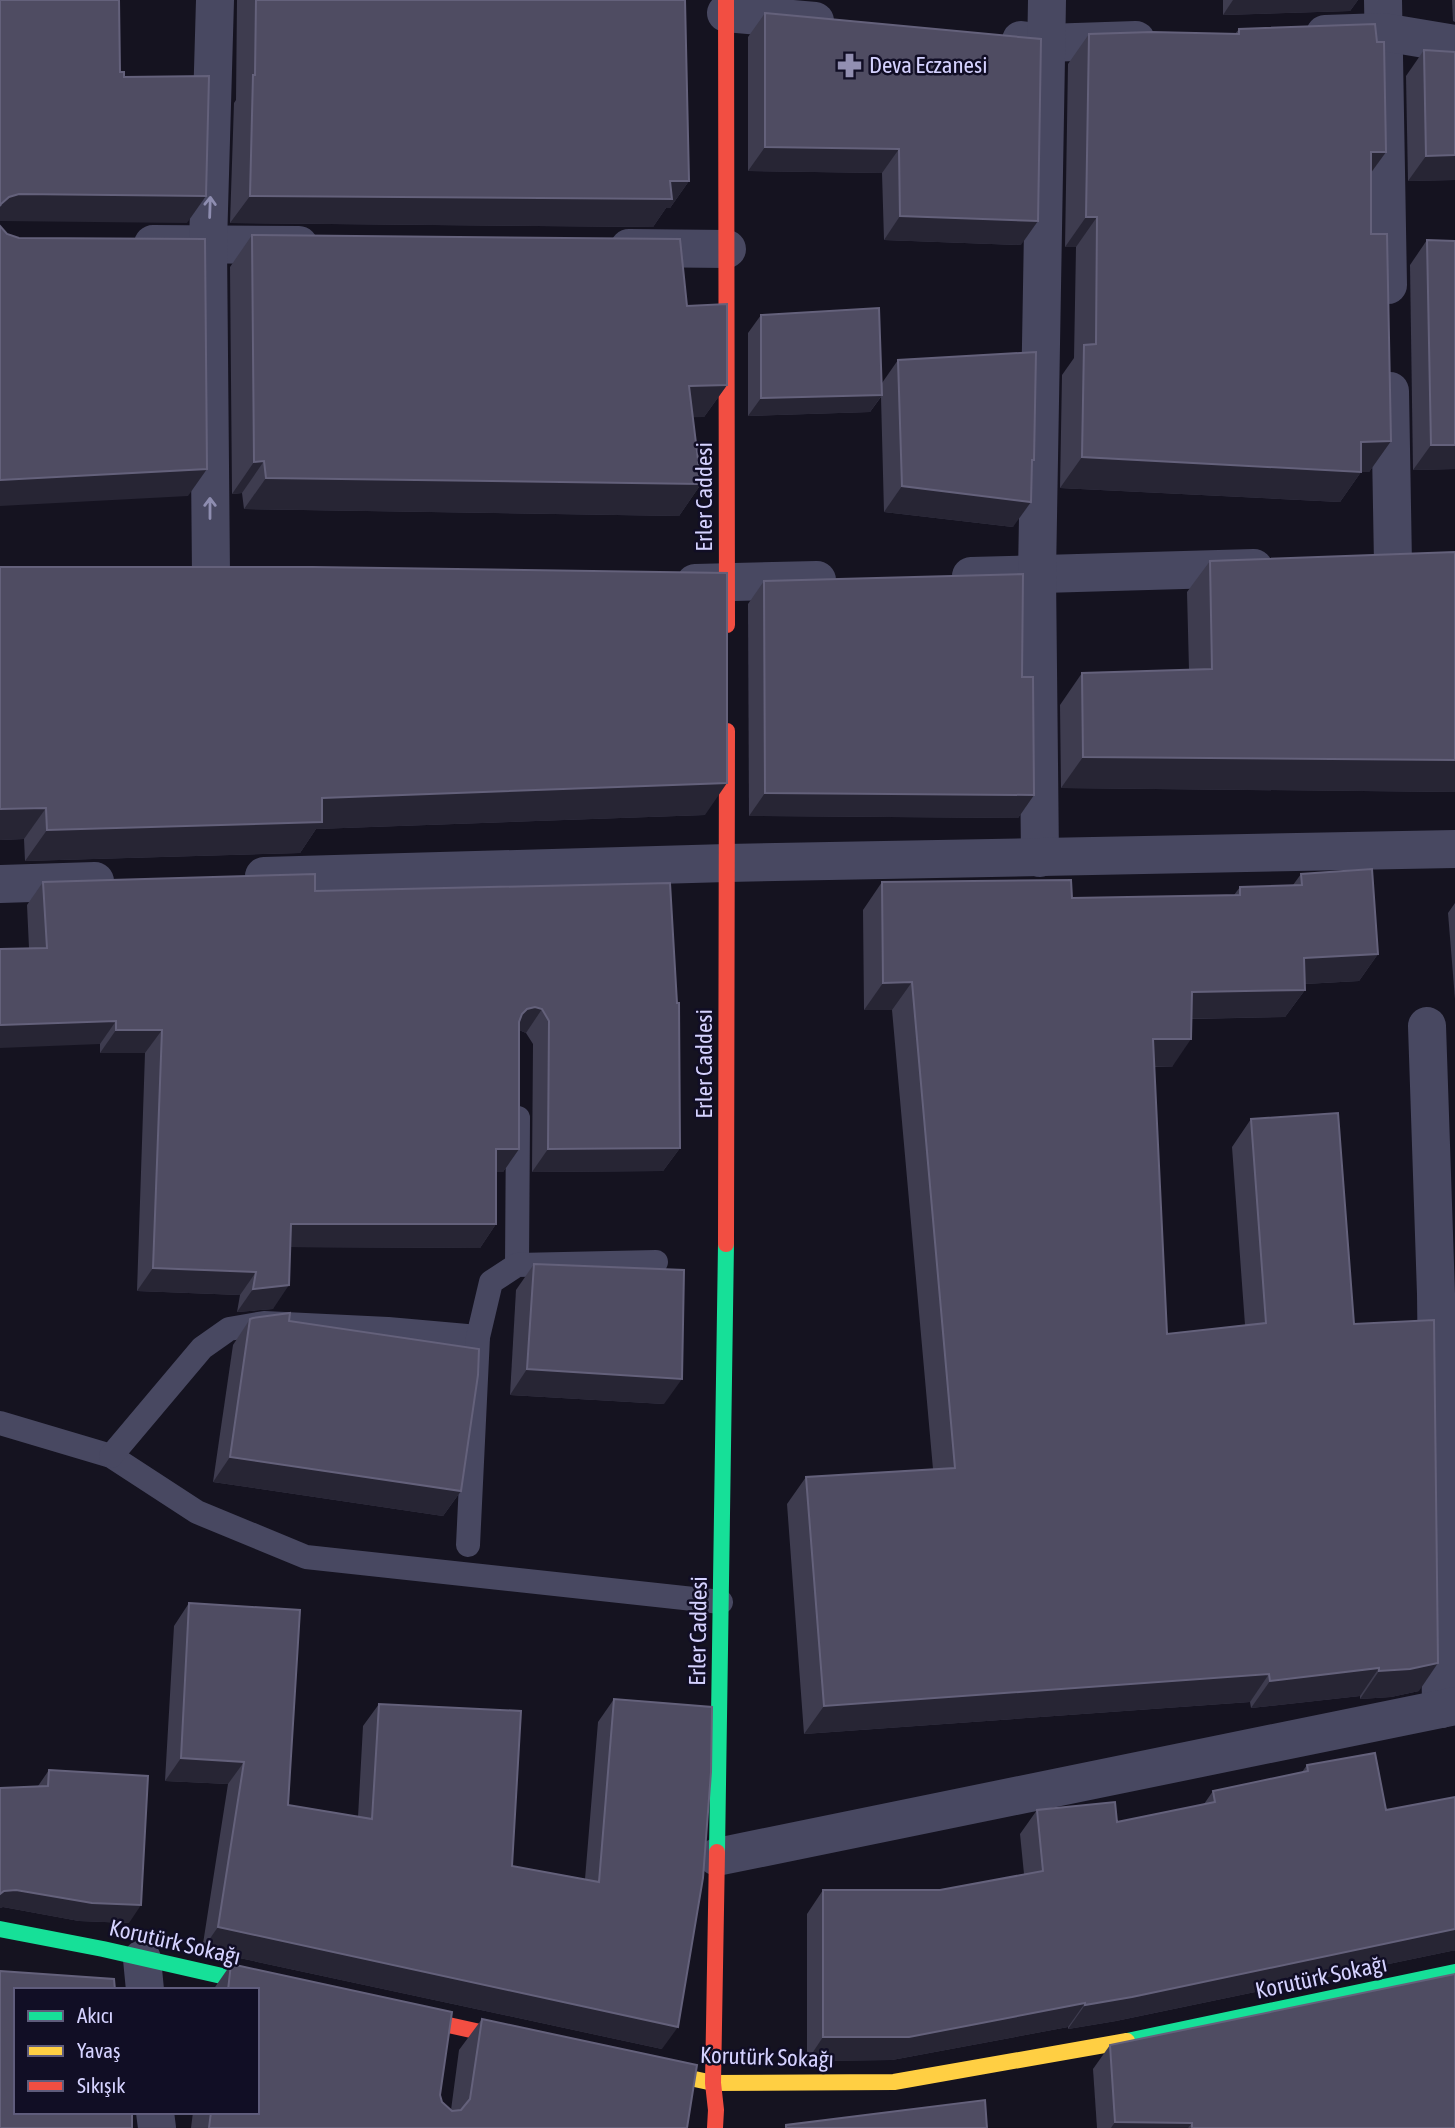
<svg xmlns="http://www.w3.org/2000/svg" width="1455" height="2128" viewBox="0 0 1455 2128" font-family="'Asap Condensed',sans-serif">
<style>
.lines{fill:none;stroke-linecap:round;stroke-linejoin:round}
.lane{stroke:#484861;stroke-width:24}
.street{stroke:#484861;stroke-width:38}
.fast{stroke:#16e098;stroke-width:16}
.slow{stroke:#ffcf43;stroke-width:16}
.jam{stroke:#f24e42;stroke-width:16}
.wall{fill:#3e3c4f}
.shaded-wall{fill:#272534}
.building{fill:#4f4c62;stroke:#64617b;stroke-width:2}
.oneway{stroke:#8e8db0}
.labels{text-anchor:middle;stroke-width:5;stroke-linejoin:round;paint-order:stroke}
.poi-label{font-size:23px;fill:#d5d2ff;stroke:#110e25;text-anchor:start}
.street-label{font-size:23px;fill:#d5d2ff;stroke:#110e25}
</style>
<rect width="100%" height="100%" fill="#151320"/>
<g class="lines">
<!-- lane -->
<g class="lane">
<polyline points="517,1265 518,1118"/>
<polyline points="0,1423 111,1456 197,1512 306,1557 721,1602"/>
<polyline points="111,1456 202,1348 229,1329 264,1323 388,1329 478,1337"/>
<polyline points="468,1545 478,1337 491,1282 517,1265 656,1262"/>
</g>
<!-- street -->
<g class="street">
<polyline points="1383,0 1388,285"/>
<polyline points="726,13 815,21"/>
<polyline points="1325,34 1383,32 1455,44"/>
<polyline points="1021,40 1046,43 1136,40"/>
<polyline points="153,244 299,245"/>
<polyline points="629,248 727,249"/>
<polyline points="1390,391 1393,564"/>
<polyline points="211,576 208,244 215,0"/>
<polyline points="971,576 1254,568"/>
<polyline points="695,583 817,580"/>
<polyline points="1040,858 1037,574 1047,0"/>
<polyline points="264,876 727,863 1455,849"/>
<polyline points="0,884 95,881"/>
<polyline points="1427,1026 1436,1294 1441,1709"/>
<polyline points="717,1857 1455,1706"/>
<polyline points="142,1959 145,1990"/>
<polyline points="155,2112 157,2128"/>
</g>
<!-- fast -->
<g class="fast">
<polyline points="717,1852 726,1244"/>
<polyline points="0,1929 103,1949 275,1988"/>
<polyline points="1127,2041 1455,1972"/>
</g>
<!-- slow -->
<polyline class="slow" points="690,2078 713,2083 894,2082 1127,2041"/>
<!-- jam -->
<g class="jam">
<polyline points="726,0 727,625"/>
<polyline points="726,1244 727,731"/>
<polyline points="399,2014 525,2042"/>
<polyline points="715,2128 716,2110 713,2083 717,1852"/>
</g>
</g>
<!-- wall -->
<g class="wall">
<polygon points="237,0 685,0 689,181 670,208 666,208 653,227 230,223 234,103 236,100"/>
<polygon points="1223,0 1358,0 1350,11 1223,15"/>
<polygon points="1452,0 1455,0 1455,22 1453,21"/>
<polygon points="765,13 1021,245 884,240 882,173 748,171 748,37"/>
<polygon points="1239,29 1386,152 1371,173 1371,234 1391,441 1369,472 1361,472 1340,502 1060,488 1062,375 1074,358 1076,247 1065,247 1068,64 1089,34 1235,34"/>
<polygon points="1424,50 1455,52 1455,180 1408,181 1406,76"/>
<polygon points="252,235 687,306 727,385 704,417 693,417 701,484 679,516 244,509 242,493 232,494 230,267"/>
<polygon points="1427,240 1455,469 1413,470 1410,265"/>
<polygon points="761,315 882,383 898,360 1032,464 1013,527 884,512 881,397 870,412 748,416 748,333"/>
<polygon points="1455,552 1455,792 1061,788 1060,705 1082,673 1189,670 1187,592 1210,561"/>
<polygon points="0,567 705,815 316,829 300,853 25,861 24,839 0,840"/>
<polygon points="764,581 1022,677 1034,795 1018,818 749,816 748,604"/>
<polygon points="1301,874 1378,954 1359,981 1305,984 1305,990 1285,1017 1192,1019 1172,1067 1154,1067 1167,1334 1245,1325 1232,1147 1251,1119 1354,1324 1419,1691 1391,1697 1360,1699 1360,1696 1251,1708 1250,1702 804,1734 787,1504 806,1477 933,1469 892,1010 864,1010 863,910 882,882 1072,898 1234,895 1240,887 1293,885"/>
<polygon points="43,882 315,891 670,883 680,1148 663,1171 532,1172 533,1044 526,1033 519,1030 519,1149 503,1172 496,1172 496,1224 480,1248 290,1247 273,1309 237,1312 240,1295 137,1291 145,1053 100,1053 100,1044 29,948 27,905"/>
<polygon points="1455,903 1455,999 1448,913"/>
<polygon points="534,1264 664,1404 510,1395 516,1290"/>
<polygon points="250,1319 461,1491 443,1516 213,1482 233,1345"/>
<polygon points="189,1603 288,1805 358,1817 363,1726 379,1704 512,1866 585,1879 598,1722 614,1699 662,2049 202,1950 228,1784 165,1781 174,1626"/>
<polygon points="1307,1765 1386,1810 1455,1797 1455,1951 1451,1951 1116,2021 1068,2029 1068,2027 892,2060 807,2061 807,1914 823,1890 940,1890 1024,1874 1020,1834 1037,1810 1117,1822 1204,1804 1213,1791 1302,1772"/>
<polygon points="49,1770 129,1923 79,1921 3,1907 0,1908 0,1788 38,1786"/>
<polygon points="231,1964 440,2095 442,2102 451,2110 459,2050 482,2019 687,2128 191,2128 193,2112 257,2112 257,1990 213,1990"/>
<polygon points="1110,2045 1455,2128 1097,2128 1093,2069"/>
</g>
<!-- shaded-wall -->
<g class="shaded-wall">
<polygon points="1233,0 1358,0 1350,11 1223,15"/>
<polygon points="765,147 899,149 882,173 748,171"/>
<polygon points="1371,152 1386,152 1364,182"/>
<polygon points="1455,155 1455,180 1408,181 1426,156"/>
<polygon points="670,181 689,181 670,208 666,208 653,227 230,223 250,196"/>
<polygon points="19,194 206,196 187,223 0,221 0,205 9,197"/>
<polygon points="900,216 1038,221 1021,245 884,240"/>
<polygon points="1086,217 1097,217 1076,247 1065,247"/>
<polygon points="727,385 704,417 667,418 689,386"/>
<polygon points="882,395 870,412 748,416 761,398"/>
<polygon points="1391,441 1369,472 1361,472 1340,502 1060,488 1082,457"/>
<polygon points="1431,445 1455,445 1455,469 1413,470"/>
<polygon points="264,461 242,493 232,494 254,462"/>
<polygon points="207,469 188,496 0,506 0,480"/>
<polygon points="266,478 701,484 679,516 244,509"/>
<polygon points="902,486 1031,502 1013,527 884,512"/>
<polygon points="1083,757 1455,760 1455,792 1061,788"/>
<polygon points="727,783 705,815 316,829 300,853 25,861 47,830 322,798"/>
<polygon points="765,793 1034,795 1018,818 749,816"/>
<polygon points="46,808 24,839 0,840 0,809"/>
<polygon points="1378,954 1359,981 1285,985 1304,958"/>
<polygon points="912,982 892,1010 864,1010 883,983"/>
<polygon points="1305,990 1285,1017 1173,1019 1192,992"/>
<polygon points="535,1007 542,1009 526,1033 519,1030 511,1032 522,1014 527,1009"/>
<polygon points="116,1021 100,1044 0,1048 0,1025"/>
<polygon points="116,1030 162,1030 145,1053 100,1053"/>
<polygon points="1153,1039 1191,1039 1172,1067 1133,1066"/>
<polygon points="680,1148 663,1171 532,1172 548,1149"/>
<polygon points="496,1149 519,1149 503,1172 480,1172"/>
<polygon points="291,1224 496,1224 480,1248 275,1247"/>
<polygon points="153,1268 256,1272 240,1295 137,1291"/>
<polygon points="289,1285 273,1309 237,1312 253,1289"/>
<polygon points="527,1369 682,1379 664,1404 510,1395"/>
<polygon points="230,1457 461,1491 443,1516 213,1482"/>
<polygon points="1438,1663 1419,1691 1391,1697 1360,1699 1379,1671"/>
<polygon points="1379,1668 1360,1696 1251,1708 1270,1681"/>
<polygon points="1269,1674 1250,1702 804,1734 824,1706"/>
<polygon points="181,1758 244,1762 228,1784 165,1781"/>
<polygon points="16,1890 141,1905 129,1923 79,1921 3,1907 0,1908 0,1894 4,1891"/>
<polygon points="218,1927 678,2027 662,2049 202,1950"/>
<polygon points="1455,1929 1455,1951 1451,1951 1116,2021 1068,2029 1085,2005"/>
<polygon points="1085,2003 1068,2027 892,2060 807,2061 823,2037"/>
<polygon points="1115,2122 1192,2123 1188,2128 1111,2128"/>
</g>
<!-- building -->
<g class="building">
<polygon points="0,0 119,0 120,72 124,72 124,77 209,76 206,196 19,194 9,197 1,204 0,206"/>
<polygon points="256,0 685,0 689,181 670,181 672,199 250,196 253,75 255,75"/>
<polygon points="765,13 1041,39 1038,221 900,216 899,149 765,147"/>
<polygon points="1375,24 1377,42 1384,42 1386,152 1371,152 1371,234 1387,234 1391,441 1361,442 1361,472 1082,457 1084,345 1096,344 1097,217 1086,217 1089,34 1152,32 1239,34 1239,29"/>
<polygon points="1424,50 1455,52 1455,155 1426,156"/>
<polygon points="0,226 7,234 19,238 205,239 207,469 0,480"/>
<polygon points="252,235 680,239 687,306 727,304 727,385 689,386 701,484 266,478 264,461 254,462"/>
<polygon points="1427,240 1455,241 1455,445 1431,445"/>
<polygon points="879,308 882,395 761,398 761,315"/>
<polygon points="1036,352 1034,460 1032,460 1031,502 902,486 898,360"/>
<polygon points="1455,552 1455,760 1083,757 1082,673 1212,669 1210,561"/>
<polygon points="0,567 313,567 727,573 727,783 322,798 322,822 47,830 46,808 0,809"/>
<polygon points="1023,574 1022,677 1033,677 1034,795 765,793 764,581"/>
<polygon points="1372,869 1378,954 1304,958 1305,990 1192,992 1191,1039 1153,1039 1167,1334 1266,1323 1251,1119 1338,1113 1354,1324 1434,1320 1438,1663 1410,1669 1379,1671 1379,1668 1270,1681 1269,1674 824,1706 806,1477 955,1468 912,982 883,983 882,882 1071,880 1072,898 1240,895 1240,887 1302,885 1301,874"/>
<polygon points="315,874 315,891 670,883 677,1003 679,1003 680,1148 548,1149 549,1021 542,1009 535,1007 527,1009 522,1014 519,1022 519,1149 496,1149 496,1224 291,1224 289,1285 253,1289 256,1272 153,1268 162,1030 116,1030 116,1021 0,1025 0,949 47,948 43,882"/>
<polygon points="534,1264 684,1270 682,1379 527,1369"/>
<polygon points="290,1313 289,1321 479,1349 478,1375 461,1491 230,1457 250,1319 253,1318"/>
<polygon points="189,1603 300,1610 288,1805 372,1819 379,1704 521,1711 512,1866 599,1882 614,1699 712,1707 711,1772 703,1878 678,2027 218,1927 244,1762 181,1758"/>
<polygon points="1375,1753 1386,1810 1455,1797 1455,1929 1132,1997 1085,2005 1085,2003 909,2037 823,2037 823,1890 940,1890 1043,1871 1037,1810 1115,1802 1117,1822 1215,1802 1213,1791 1308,1771 1307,1765"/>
<polygon points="49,1770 148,1776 141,1905 92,1903 16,1890 4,1891 0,1894 0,1788 48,1786"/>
<polygon points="231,1964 452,2012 440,2095 442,2102 452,2111 461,2110 470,2099 482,2019 697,2065 687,2128 209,2128 211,2112 257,2112 257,1990 228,1990"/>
<polygon points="0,1971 114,1979 115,1990 16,1990 16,2112 132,2112 132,2128 0,2128"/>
<polygon points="1455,1974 1455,2128 1192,2128 1192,2123 1115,2122 1110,2045"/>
<polygon points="985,2100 987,2128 786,2128 786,2125"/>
</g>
<!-- one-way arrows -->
<defs><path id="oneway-shaft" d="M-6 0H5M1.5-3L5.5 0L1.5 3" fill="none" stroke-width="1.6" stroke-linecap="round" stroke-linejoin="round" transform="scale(1.75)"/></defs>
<g class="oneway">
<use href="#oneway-shaft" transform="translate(210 207) rotate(-88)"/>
<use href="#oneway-shaft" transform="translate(210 508) rotate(-90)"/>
</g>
<!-- icons -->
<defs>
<symbol id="pharmacy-bare" viewBox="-9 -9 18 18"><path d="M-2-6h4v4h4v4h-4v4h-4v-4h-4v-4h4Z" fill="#928fb1" stroke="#110e25" stroke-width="2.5" paint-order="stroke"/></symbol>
</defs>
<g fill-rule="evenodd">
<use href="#pharmacy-bare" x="832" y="48" width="35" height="35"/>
</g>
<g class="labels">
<!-- poi labels -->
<g class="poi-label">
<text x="869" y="73">Deva Eczanesi</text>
</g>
<!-- street labels -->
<g class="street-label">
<text transform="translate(704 497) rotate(-90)" y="8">Erler Caddesi</text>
<text transform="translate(704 1064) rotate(-90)" y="8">Erler Caddesi</text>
<text transform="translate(698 1631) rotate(-89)" y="8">Erler Caddesi</text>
<text transform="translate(175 1942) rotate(13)" y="8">Korutürk Sokağı</text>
<text transform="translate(1321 1977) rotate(-12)" y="8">Korutürk Sokağı</text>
<text transform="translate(767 2057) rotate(2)" y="8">Korutürk Sokağı</text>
</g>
</g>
<!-- legend -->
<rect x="14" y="1988" width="245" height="126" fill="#110e25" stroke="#5f5c7c" stroke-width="2"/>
<rect x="28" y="2011" width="35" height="10" fill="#16e098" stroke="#5f5c7c" stroke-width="2"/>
<text x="77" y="2023" font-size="21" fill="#d5d2ff">Akıcı</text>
<rect x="28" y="2046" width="35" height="10" fill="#ffcf43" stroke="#5f5c7c" stroke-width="2"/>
<text x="77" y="2058" font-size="21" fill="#d5d2ff">Yavaş</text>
<rect x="28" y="2081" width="35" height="10" fill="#f24e42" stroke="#5f5c7c" stroke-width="2"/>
<text x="77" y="2093" font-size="21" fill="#d5d2ff">Sıkışık</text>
</svg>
